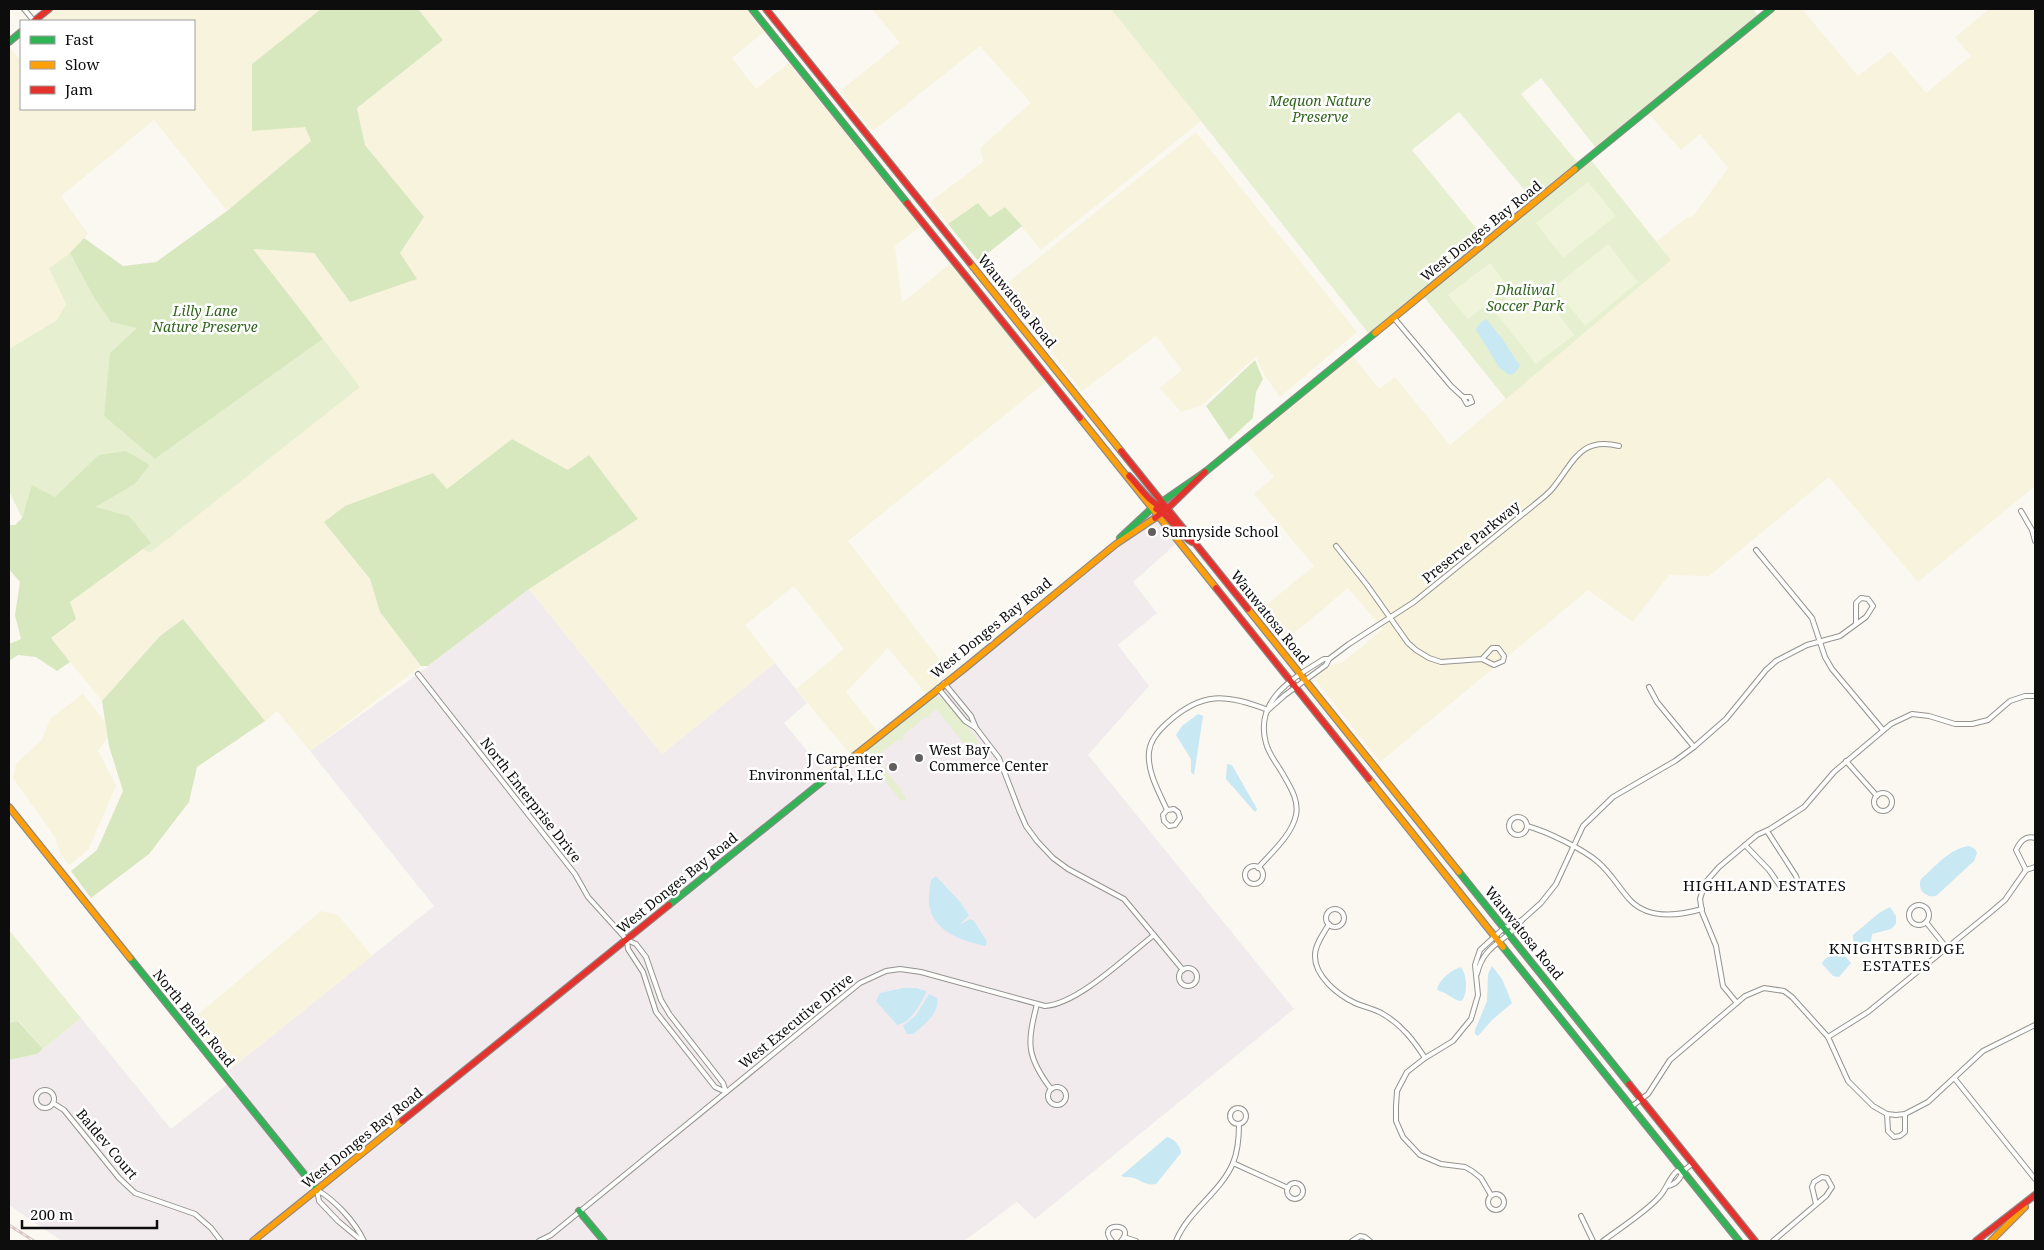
<svg xmlns="http://www.w3.org/2000/svg" width="2044" height="1250" viewBox="0 0 2044 1250" font-family="'Noto Serif',serif">
<style>
.industrial{fill:#f2ebee}
.farmland{fill:#f8f3dd}
.green{fill:#e6f0d1}
.forest{fill:#d7e8bf}
.pitch{fill:#eff4db}
.water{fill:#c8e8f4}
.lines{fill:none;stroke-linecap:round;stroke-linejoin:round}
.street-casing{stroke:#949390;stroke-width:6}
.fast-casing{stroke:#8b8986;stroke-width:8}
.slow-casing{stroke:#8b8986;stroke-width:8}
.jam-casing{stroke:#8b8986;stroke-width:8}
.street{stroke:#fefefd;stroke-width:4}
.fast{stroke:#30b455;stroke-width:5.5}
.slow{stroke:#ff9f0a;stroke-width:5.5}
.jam{stroke:#e5322d;stroke-width:5.5}
.rail-casing{stroke:#d7c5c6;stroke-width:3}
.rail{stroke:#fff;stroke-width:1;stroke-dasharray:4;stroke-linecap:butt}
.poi-dot{fill:#605f5d;stroke:#fff;stroke-width:2}
.labels{text-anchor:middle;stroke-width:5;stroke-linejoin:round;paint-order:stroke}
.park-label{font-size:14px;font-style:italic;fill:#31651d;stroke:#fff}
.street-label{font-size:14px;fill:#0d0d0d;stroke:#fff}
.poi-label{font-size:14px;fill:#0d0d0d;stroke:#fff;text-anchor:start}
.neighbourhood-label{font-size:15px;letter-spacing:1px;fill:#0d0d0d;stroke:#fff}
</style>
<rect width="100%" height="100%" fill="#fbf8f1"/>
<!-- industrial -->
<polygon class="industrial" points="1152,509 1178,542 1133,582 1157,613 1118,645 1149,686 1088,755 1294,1009 1035,1219 1017,1202 964,1241 62,1241 9,1205 9,1060 37,1054 81,1018 171,1129 234,1079 228,1071 434,906 310,751 418,674 529,589 662,754 775,663 807,703 784,723 828,776 1033,613"/>
<!-- farmland -->
<g class="farmland">
<polygon points="55,9 321,9 252,64 305,127 311,141 227,211 154,120 61,196 88,234 70,253 49,268 66,304 57,320 9,349 9,47 21,61 21,109 194,109 194,21 39,21"/>
<polygon points="418,9 747,9 765,31 732,58 756,89 789,63 921,226 895,246 902,303 951,263 1046,382 848,541 950,673 926,694 888,648 846,692 878,732 850,754 796,689 844,649 794,586 745,625 775,663 662,754 529,589 638,519 568,470 512,439 447,489 324,522 370,579 380,612 421,666 310,751 277,711 265,721 183,619 160,636 102,701 35,619 131,543 150,553 359,387 252,249 314,253 350,302 400,253 423,217 365,145 357,108 443,40"/>
<polygon points="872,9 1111,9 1201,121 1041,250 1005,207 990,217 978,203 948,224 930,202 983,162 980,148 1031,103 980,46 873,131 840,91 900,43"/>
<polygon points="1775,9 1802,9 1858,76 1891,51 1926,93 1971,56 1955,37 1989,9 2035,9 2035,486 1918,582 1829,477 1709,576 1669,575 1633,622 1588,590 1380,762 1309,672 1343,662 1383,629 1348,588 1285,641 1260,610 1314,566 1254,494 1274,477 1245,442 1352,355 1379,389 1395,377 1450,445 1671,260 1656,242 1686,218 1693,216 1728,168 1700,134 1681,150 1648,113"/>
<polygon points="1196,132 1357,332 1280,397 1265,376 1256,357 1202,405 1181,412 1160,388 1182,370 1156,336 1082,391 1001,288"/>
<polygon points="83,694 105,722 108,737 98,751 116,786 88,850 69,865 61,855 55,837 13,778 16,764 42,740 50,719"/>
<polygon points="321,911 338,915 372,956 228,1071 189,1022"/>
</g>
<!-- green -->
<g class="green">
<polygon points="1111,9 1753,9 1758,16 1596,148 1541,78 1521,94 1578,163 1533,200 1459,112 1412,150 1485,239 1369,334 1201,121"/>
<polygon points="1591,160 1671,260 1506,399 1424,297"/>
<polygon points="224,214 312,324 149,454 155,459 323,339 360,387 150,553 142,549 150,543 96,507 135,484 150,465 141,460 47,534 25,508 22,518 9,491 9,349 57,320 66,304 49,268 70,253 104,311"/>
<polygon points="936,696 943,699 976,737 978,742 972,751 969,750 936,709 929,715 931,718 929,719 926,717 902,736 904,739 902,741 899,739 872,760 873,763 872,763 865,755 865,751"/>
<polygon points="880,765 883,769 888,767 885,770 901,789 901,793 906,796 905,801 900,800 877,771 876,769"/>
<polygon points="9,930 81,1018 43,1049 19,1021 9,1023"/>
</g>
<!-- forest -->
<g class="forest">
<polygon points="321,9 418,9 443,40 357,108 365,145 424,217 400,253 417,279 350,302 314,253 253,249 323,339 155,459 104,416 110,353 137,328 111,322 95,299 70,253 84,238 123,266 156,262 227,211 311,141 305,127 252,131 252,64"/>
<polygon points="978,203 990,217 1005,207 1022,226 978,261 948,224"/>
<polygon points="1255,360 1263,379 1256,392 1253,418 1229,440 1206,406"/>
<polygon points="512,439 568,470 589,455 638,519 529,589 428,666 421,666 380,612 370,579 324,522 345,506 433,473 447,489"/>
<polygon points="126,451 150,465 135,484 96,507 129,516 151,543 70,602 76,619 51,638 70,662 57,671 36,657 18,655 9,661 9,644 21,639 15,615 20,582 9,569 9,525 15,525 22,518 32,485 55,497 99,455"/>
<polygon points="183,619 265,721 197,767 189,802 149,854 91,898 71,871 97,850 123,791 109,746 102,701 160,636"/>
<polygon points="18,1021 43,1049 37,1054 9,1060 9,1023"/>
</g>
<!-- pitch -->
<g class="pitch">
<polygon points="1588,182 1616,216 1563,258 1536,223"/>
<polygon points="1608,244 1638,282 1585,326 1554,287"/>
<polygon points="1490,263 1509,287 1468,319 1448,295"/>
<polygon points="1531,279 1574,335 1536,364 1493,309"/>
</g>
<!-- water -->
<g class="water">
<polygon points="1486,319 1501,337 1520,366 1514,374 1509,375 1499,367 1476,330 1478,325"/>
<polygon points="1198,714 1203,716 1194,775 1191,772 1191,759 1176,735 1182,726"/>
<polygon points="1227,764 1232,765 1257,809 1255,812 1226,779"/>
<path d="M1969,846L1975,849L1977,853L1974,861L1936,896C1925,898 1917,889 1921,879C1936,866 1949,849 1969,846Z"/>
<path d="M936,876L960,902L969,915L959,925L970,919L974,921L987,942L985,946C962,941 932,931 929,904C928,896 930,888 931,880Z"/>
<polygon points="1890,907 1896,916 1896,924 1891,929 1872,934 1870,947 1864,951 1855,945 1853,939 1853,935 1879,913"/>
<polygon points="1836,951 1843,954 1851,963 1839,977 1833,976 1822,964 1824,960"/>
<polygon points="1492,966 1502,979 1512,1003 1492,1020 1478,1036 1475,1034 1475,1030 1487,1001 1488,974"/>
<path d="M1461,967C1467,975 1468,993 1462,1001C1453,1001 1449,993 1439,991L1437,989C1440,979 1451,970 1461,967Z"/>
<path d="M903,988H916L926,991V993C920,1004 911,1023 897,1025L876,1001L880,993Z"/>
<path d="M929,994L937,998C940,1013 924,1025 913,1034H907L903,1026L916,1015Z"/>
<path d="M1167,1137C1174,1139 1181,1146 1181,1153L1156,1184C1146,1186 1142,1181 1134,1178C1130,1177 1126,1178 1121,1176Z"/>
</g>
<g class="lines">
<defs>
<g id="street">
<polyline points="24,9 34,21"/>
<polyline points="1394,318 1451,386 1463,397 1467,404 1472,402 1470,397 1463,397"/>
<polyline points="2021,511 2032,530 2035,541"/>
<polyline points="1336,546 1367,585 1408,643 1416,650 1429,658 1441,662 1482,659 1494,665 1503,661 1504,656 1498,648 1492,648 1482,659"/>
<polyline points="1756,550 1812,618 1825,657 1832,669 1883,730"/>
<polyline points="418,674 575,874 588,897 627,940 636,944 646,957 661,1000 670,1015 723,1083 726,1092"/>
<polyline points="944,683 971,716 976,728 999,758 1019,810 1026,826 1037,841 1053,858 1068,869 1124,899 1183,970"/>
<polyline points="1649,687 1657,702 1694,747"/>
<polyline points="938,688 965,721 976,728"/>
<path d="M1268,710L1285,695L1326,665L1329,659L1349,644L1414,602L1534,505C1540,500 1547,495 1552,489C1573,464 1579,436 1619,446"/>
<polyline points="1846,761 1877,796"/>
<circle cx="1883" cy="802" r="9"/>
<path d="M1167,810L1174,809L1178,812L1180,818L1175,825L1169,826L1164,821L1163,815L1167,810C1159,792 1147,772 1149,752C1150,740 1158,731 1167,723C1202,691 1226,694 1268,710"/>
<circle cx="1518" cy="826" r="9"/>
<path d="M1527,826C1546,831 1583,849 1598,862C1611,873 1619,888 1630,900C1649,920 1678,916 1702,909"/>
<path d="M1745,845L1769,870L1783,890C1791,891 1794,888 1798,882L1796,876L1767,831"/>
<circle cx="1254" cy="875" r="9"/>
<path d="M1258,868C1271,853 1292,835 1296,815C1299,801 1291,788 1284,776C1278,765 1269,755 1266,743C1254,700 1293,678 1324,659H1329"/>
<path d="M2026,870L2016,850C2020,842 2025,835 2035,838"/>
<circle cx="1919" cy="915" r="10"/>
<circle cx="1335" cy="918" r="9"/>
<polyline points="1522,920 1541,903 1556,884 1583,826 1613,797 1675,761 1694,747 1726,719 1766,670 1776,661 1807,645 1840,636 1866,617 1873,606 1868,599 1861,598 1856,603 1856,624"/>
<polyline points="1926,922 1946,947"/>
<path d="M1329,924C1324,933 1315,944 1315,955C1314,976 1338,995 1355,1003C1364,1007 1375,1009 1383,1014C1402,1025 1414,1041 1425,1058"/>
<polyline points="627,940 628,949 643,972 656,1012 715,1087 726,1092"/>
<circle cx="1188" cy="977" r="9"/>
<path d="M1477,974C1484,943 1506,943 1522,920L1504,928L1480,950L1475,965L1478,995L1471,1019L1453,1041L1425,1058L1407,1072L1397,1091L1396,1106V1121L1403,1137L1420,1155L1441,1164L1465,1167L1472,1171L1481,1178L1491,1195"/>
<polyline points="1737,1003 1723,986 1716,946 1702,912 1700,899 1705,883 1719,867 1757,835 1770,829 1804,807 1834,772 1891,724 1912,714 1929,716 1955,724 1972,724 1988,720 2010,701 2025,696 2035,696"/>
<path d="M1037,1004C1027,1043 1026,1056 1051,1089"/>
<polyline points="1828,1037 1868,1012 1991,912 2005,900 2026,870 2035,867"/>
<polyline points="1955,1079 2035,1179"/>
<circle cx="1057" cy="1096" r="9"/>
<circle cx="45" cy="1099" r="9"/>
<polyline points="53,1103 64,1110 119,1178 135,1193 195,1214 211,1228 221,1241"/>
<polyline points="1631,1107 1648,1094 1670,1060 1745,996 1764,988 1784,991 1792,997 1828,1037 1848,1081 1873,1106 1887,1114 1896,1115 1905,1114 1928,1102 1983,1051 2035,1025"/>
<circle cx="1238" cy="1116" r="8"/>
<polyline points="1887,1114 1888,1131 1894,1137 1900,1136 1905,1132 1905,1114"/>
<polyline points="1233,1163 1288,1188"/>
<circle cx="1295" cy="1191" r="8"/>
<path d="M1667,1186C1675,1185 1681,1179 1682,1172"/>
<path d="M317,1190C335,1200 355,1222 364,1241"/>
<polyline points="317,1190 319,1201 338,1221 362,1241"/>
<circle cx="1496" cy="1202" r="8"/>
<polyline points="1581,1216 1593,1241"/>
<polyline points="1124,1237 1136,1241"/>
<path d="M539,1241L551,1235L860,983L886,971L900,969L921,972L1045,1006C1078,1004 1127,956 1154,935"/>
<path d="M1112,1241C1095,1222 1138,1222 1121,1241"/>
<path d="M1176,1241C1188,1211 1221,1192 1233,1163C1238,1151 1239,1137 1239,1124"/>
<polyline points="1352,1241 1360,1236 1365,1237 1370,1241"/>
<path d="M1603,1241C1619,1229 1647,1211 1659,1197C1667,1189 1668,1179 1677,1171L1682,1172L1692,1164"/>
<polyline points="1773,1241 1826,1196 1832,1187 1827,1178 1822,1177 1814,1182 1812,1187 1816,1204"/>
</g>
<g id="fast">
<polyline points="752,9 907,203"/>
<polyline points="9,42 21,32"/>
<polyline points="1575,169 1771,9"/>
<polyline points="1120,538 1150,510 1205,472 1375,333"/>
<polyline points="1459,872 1629,1084"/>
<polyline points="669,905 829,776"/>
<polyline points="1503,947 1739,1241"/>
<polyline points="130,958 317,1190"/>
<polyline points="579,1211 604,1241"/>
</g>
<g id="slow">
<polyline points="970,263 1121,451"/>
<polyline points="1375,333 1575,169"/>
<polyline points="1080,418 1216,588"/>
<polyline points="1248,609 1459,872"/>
<polyline points="829,776 965,668 1116,544 1155,518"/>
<polyline points="1369,779 1503,947"/>
<polyline points="9,807 130,958"/>
<polyline points="253,1241 402,1121"/>
<polyline points="1991,1241 2025,1207"/>
</g>
<g id="jam">
<polyline points="766,9 970,263"/>
<polyline points="34,21 49,9"/>
<polyline points="907,203 1080,418"/>
<polyline points="1121,451 1248,609"/>
<path d="M1129,476C1141,488 1150,505 1167,509"/>
<path d="M1156,509C1172,516 1177,534 1192,542"/>
<polyline points="1155,518 1167,509 1205,472"/>
<polyline points="1216,588 1369,779"/>
<polyline points="1629,1084 1755,1241"/>
<polyline points="402,1121 669,905"/>
<polyline points="1976,1241 2035,1195"/>
</g>
</defs>
<!-- street casing -->
<use href="#street" class="street-casing"/>
<!-- fast casing -->
<use href="#fast" class="fast-casing"/>
<!-- slow casing -->
<use href="#slow" class="slow-casing"/>
<!-- jam casing -->
<use href="#jam" class="jam-casing"/>
<!-- street -->
<use href="#street" class="street"/>
<!-- fast -->
<use href="#fast" class="fast"/>
<!-- slow -->
<use href="#slow" class="slow"/>
<!-- jam -->
<use href="#jam" class="jam"/>
<defs>
<polyline id="rail" points="9,1225 34,1241"/>
</defs>
<!-- rail casing -->
<use href="#rail" class="rail-casing"/>
<!-- rail -->
<use href="#rail" class="rail"/>
</g>
<!-- markers -->
<g class="poi-dot">
<circle cx="1152" cy="532" r="5"/>
<circle cx="919" cy="758" r="5"/>
<circle cx="893" cy="767" r="5"/>
</g>
<g class="labels">
<!-- park labels -->
<g class="park-label">
<text x="1320" y="106">Mequon Nature<tspan x="1320" dy="16">Preserve</tspan></text>
<text x="1525" y="295">Dhaliwal<tspan x="1525" dy="16">Soccer Park</tspan></text>
<text x="205" y="316">Lilly Lane<tspan x="205" dy="16">Nature Preserve</tspan></text>
</g>
<!-- street labels -->
<g class="street-label">
<text transform="translate(1481 231) rotate(-39)" y="5">West Donges Bay Road</text>
<text transform="translate(1017 301) rotate(51)" y="5">Wauwatosa Road</text>
<text transform="translate(1471 542) rotate(-39)" y="5">Preserve Parkway</text>
<text transform="translate(1270 617) rotate(51)" y="5">Wauwatosa Road</text>
<text transform="translate(991 628) rotate(-39)" y="5">West Donges Bay Road</text>
<text transform="translate(531 800) rotate(52)" y="5">North Enterprise Drive</text>
<text transform="translate(677 883) rotate(-39)" y="5">West Donges Bay Road</text>
<text transform="translate(1524 933) rotate(51)" y="5">Wauwatosa Road</text>
<text transform="translate(194 1018) rotate(51)" y="5">North Baehr Road</text>
<text transform="translate(796 1021) rotate(-39)" y="5">West Executive Drive</text>
<text transform="translate(362 1138) rotate(-39)" y="5">West Donges Bay Road</text>
<text transform="translate(107 1144) rotate(50)" y="5">Baldev Court</text>
</g>
<!-- poi labels -->
<g class="poi-label">
<text x="1162" y="537">Sunnyside School</text>
<text x="929" y="755">West Bay<tspan x="929" dy="16">Commerce Center</tspan></text>
<text x="883" y="764" text-anchor="end">J Carpenter<tspan x="883" dy="16">Environmental, LLC</tspan></text>
</g>
<!-- neighbourhood labels -->
<g class="neighbourhood-label">
<text x="1765" y="891">HIGHLAND ESTATES</text>
<text x="1897" y="954">KNIGHTSBRIDGE<tspan x="1897" dy="17">ESTATES</tspan></text>
</g>
</g>
<!-- border -->
<rect width="2044" height="1250" fill="none" stroke="#0d0d0d" stroke-width="20"/>
<!-- legend -->
<rect x="20" y="20" width="175" height="90" fill="#ffffff" stroke="#9e9e9e"/>
<rect x="30" y="36" width="25" height="8" fill="#30b455" stroke="#9e9e9e"/>
<text x="65" y="45" font-size="15" fill="#0d0d0d">Fast</text>
<rect x="30" y="61" width="25" height="8" fill="#ff9f0a" stroke="#9e9e9e"/>
<text x="65" y="70" font-size="15" fill="#0d0d0d">Slow</text>
<rect x="30" y="86" width="25" height="8" fill="#e5322d" stroke="#9e9e9e"/>
<text x="65" y="95" font-size="15" fill="#0d0d0d">Jam</text>
<!-- scale -->
<path d="M22 1220v8h135v-8" fill="none" stroke="#0d0d0d" stroke-width="2.5"/>
<text x="30" y="1220" font-size="15" fill="#0d0d0d" stroke="#ffffff" stroke-width="4" paint-order="stroke">200 m</text>
</svg>
